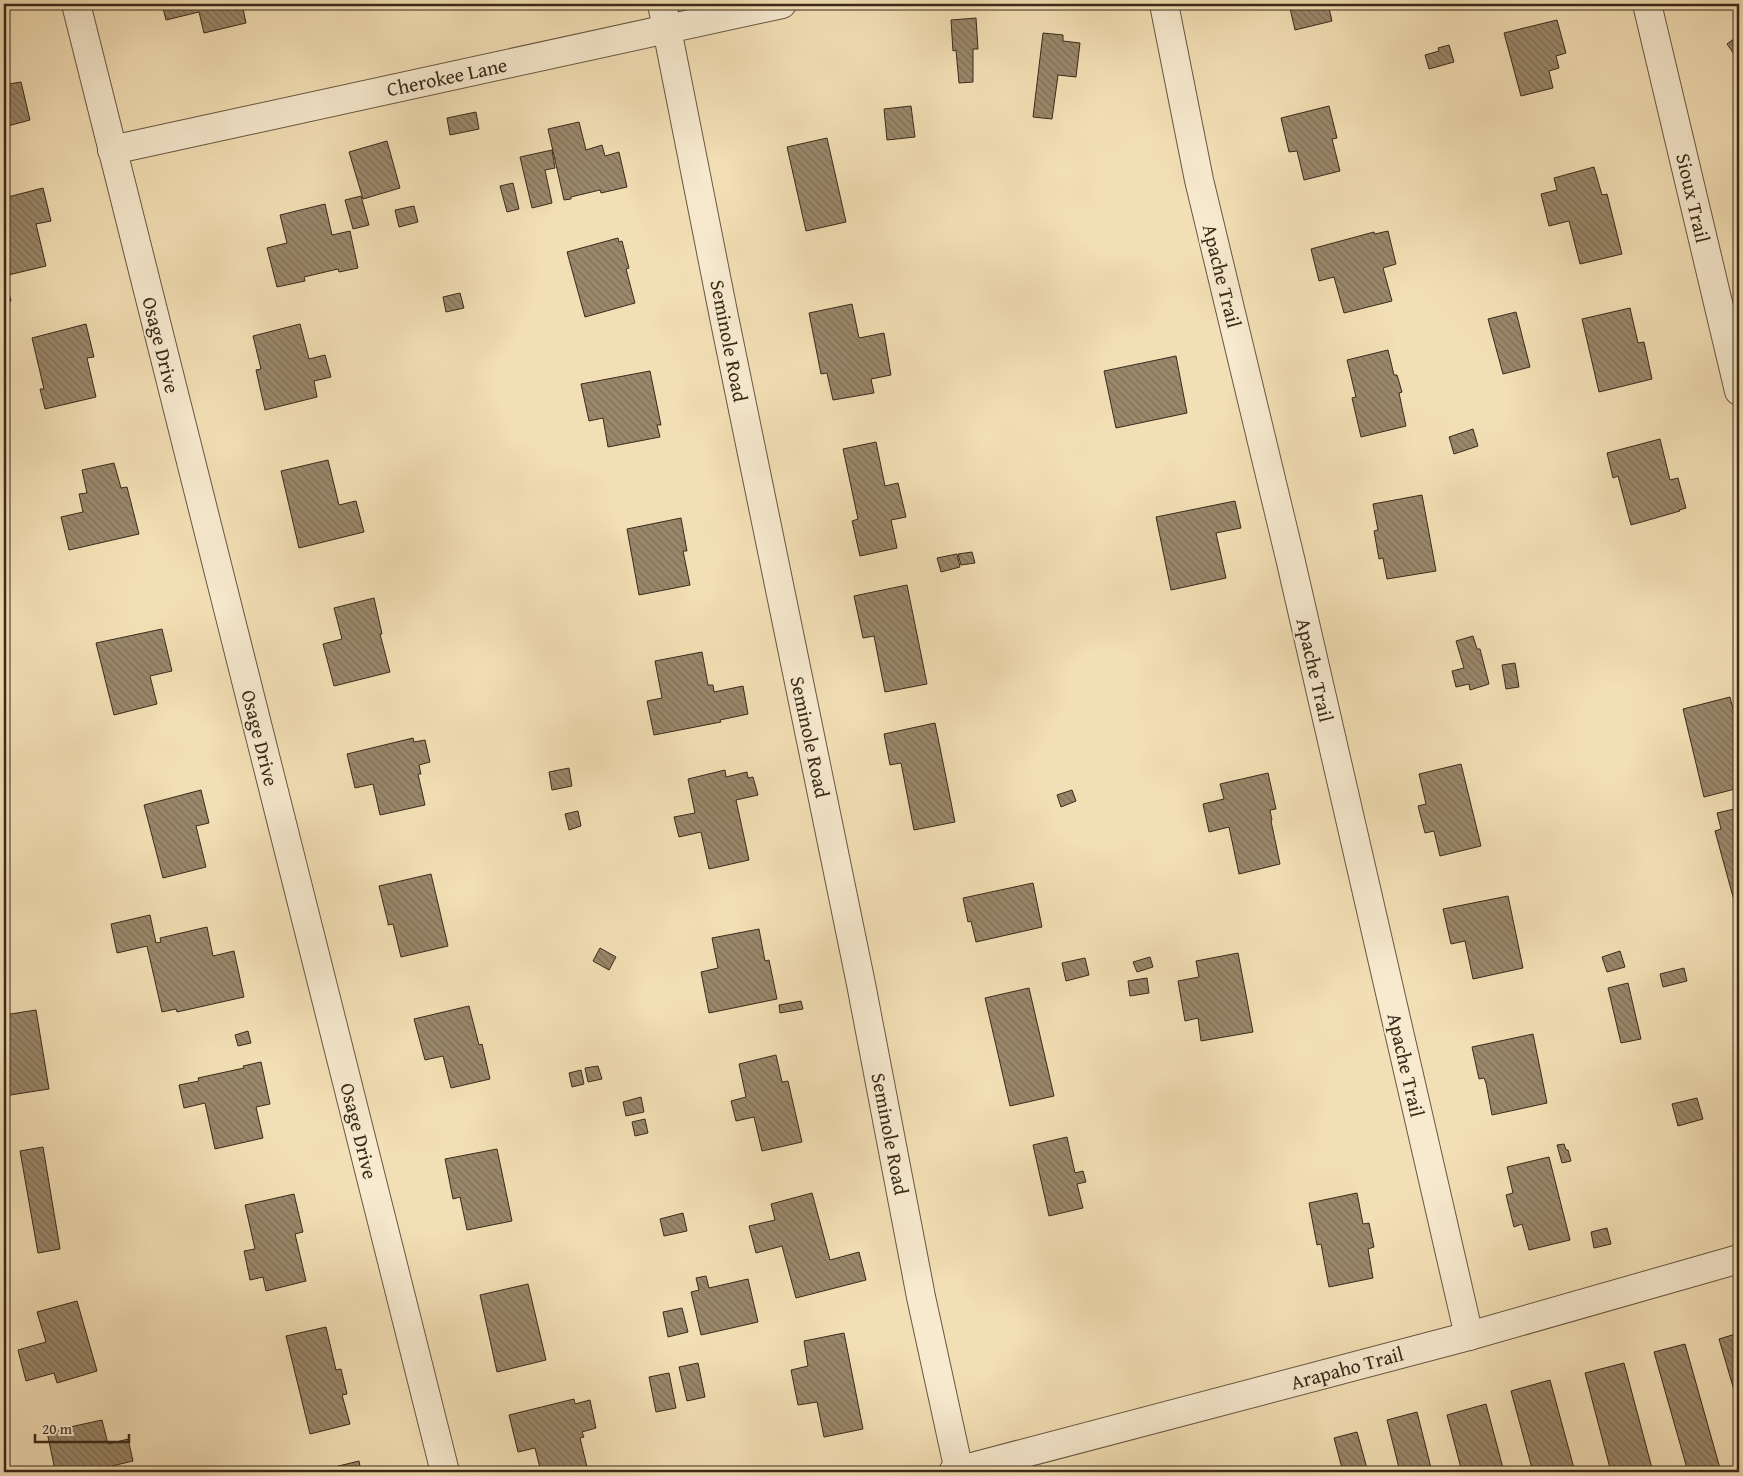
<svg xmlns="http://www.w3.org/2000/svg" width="1743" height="1476" viewBox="0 0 1743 1476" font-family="'Gentium Book Plus',serif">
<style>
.building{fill:url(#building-back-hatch);stroke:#392a1a}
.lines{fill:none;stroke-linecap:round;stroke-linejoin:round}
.minor-casing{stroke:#685741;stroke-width:30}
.minor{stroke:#f7eacf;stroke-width:28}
.labels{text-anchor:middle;stroke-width:4;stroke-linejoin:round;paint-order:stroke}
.street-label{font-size:20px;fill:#392a1a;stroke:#f7eacf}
</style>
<defs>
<pattern id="building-back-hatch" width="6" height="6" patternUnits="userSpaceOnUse" patternTransform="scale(1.25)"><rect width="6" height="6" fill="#9a886b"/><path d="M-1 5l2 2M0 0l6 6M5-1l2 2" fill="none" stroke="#7f6f57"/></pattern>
</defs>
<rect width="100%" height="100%" fill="#f3dfb5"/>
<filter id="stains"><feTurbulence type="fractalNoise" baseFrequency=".004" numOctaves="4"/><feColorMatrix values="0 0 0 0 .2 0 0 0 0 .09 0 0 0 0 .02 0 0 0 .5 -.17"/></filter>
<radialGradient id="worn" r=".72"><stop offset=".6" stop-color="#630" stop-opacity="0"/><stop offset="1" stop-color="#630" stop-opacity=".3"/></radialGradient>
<!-- building -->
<g class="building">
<polygon points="162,4 242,4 246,23 204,33 199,12 166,20"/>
<polygon points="1289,4 1328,4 1332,21 1295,30"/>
<polygon points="976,18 978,49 973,49 973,82 959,83 956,50 953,51 951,20"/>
<polygon points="1557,20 1566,53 1556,56 1559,68 1549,71 1553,88 1521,96 1504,33"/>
<polygon points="1043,33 1063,35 1063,41 1080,43 1076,77 1058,75 1052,119 1033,117"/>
<polygon points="1739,35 1739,61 1727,44"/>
<polygon points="1449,45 1454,62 1429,69 1425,55 1439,51 1438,48"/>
<polygon points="4,63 9,84 21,82 30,120 4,127"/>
<polygon points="911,106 915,137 887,140 884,109"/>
<polygon points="1329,106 1337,138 1332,139 1340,171 1304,180 1297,151 1289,152 1281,118"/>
<polygon points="476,112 479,129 450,135 447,118"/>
<polygon points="579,122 586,150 602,145 605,156 619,152 627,187 601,193 600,190 571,197 571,199 564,200 548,129"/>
<polygon points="827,138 846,222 806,231 787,147"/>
<polygon points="387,141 400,188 363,199 349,152"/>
<polygon points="552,150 555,168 545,170 552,203 532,208 520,157"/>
<polygon points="1594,167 1602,195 1607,194 1622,254 1580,264 1569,221 1549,226 1541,194 1557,190 1554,178"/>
<polygon points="513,183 519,209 507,212 500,186"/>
<polygon points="43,188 51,221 36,224 46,266 4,276 4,198"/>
<polygon points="361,196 369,225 353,229 345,200"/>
<polygon points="325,204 332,235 350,231 358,268 339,272 338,269 304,277 305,281 277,287 267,248 287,243 280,215"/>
<polygon points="414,206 418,222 399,227 395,210"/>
<polygon points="1388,231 1396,264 1383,268 1392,301 1344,313 1334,277 1319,281 1311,249 1374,232 1375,234"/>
<polygon points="618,238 619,242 622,241 629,268 626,269 635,303 585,317 567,252"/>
<polygon points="7,285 11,301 4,303 4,286"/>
<polygon points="460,293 464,308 446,312 443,297"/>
<polygon points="852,304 859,338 884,333 891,375 871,379 874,393 833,400 827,373 821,374 809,313"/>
<polygon points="1630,308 1638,343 1644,342 1652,379 1599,392 1582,319"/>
<polygon points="1516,312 1530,367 1503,374 1488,319"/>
<polygon points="86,324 94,357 87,358 96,397 45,409 40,389 44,389 32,338"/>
<polygon points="300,324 309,359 325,355 331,377 314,381 317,397 265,410 256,370 261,369 253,336"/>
<polygon points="1388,350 1394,375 1397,375 1402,392 1399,393 1406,426 1361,437 1352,398 1356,397 1347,360"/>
<polygon points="1176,356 1187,413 1116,428 1104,371"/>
<polygon points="650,371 661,425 657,425 660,437 608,447 603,418 589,421 581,384"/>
<polygon points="1473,429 1478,446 1454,454 1449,437"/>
<polygon points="1660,439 1670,480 1678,478 1686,508 1679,510 1680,511 1631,525 1618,476 1613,478 1607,453"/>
<polygon points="876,442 885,486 898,483 906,517 891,520 897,548 860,556 852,521 858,519 843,449"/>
<polygon points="328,460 339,505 356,501 364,532 299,548 281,471"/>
<polygon points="114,463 121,488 127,487 139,534 69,550 61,517 83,512 79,494 87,493 82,470"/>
<polygon points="1422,495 1436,571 1387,579 1383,558 1379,559 1374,531 1378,530 1373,504"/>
<polygon points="1235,501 1241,528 1216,533 1226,578 1171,590 1156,517"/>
<polygon points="681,518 687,551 683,551 690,585 639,595 627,529"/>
<polygon points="972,552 975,563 961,565 958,554"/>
<polygon points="957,554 960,567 941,572 937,558"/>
<polygon points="907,585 927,684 885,692 874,636 863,638 854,596"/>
<polygon points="374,598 382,634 380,634 390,672 334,686 323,644 342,639 334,608"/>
<polygon points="162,629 172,671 150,676 157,704 114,715 96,643"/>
<polygon points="1473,636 1477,649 1480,649 1489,684 1470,690 1469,684 1456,687 1452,671 1464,668 1456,641"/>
<polygon points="702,652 708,685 713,685 714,692 743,686 748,714 720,720 721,722 654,735 647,701 662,698 655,661"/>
<polygon points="1515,663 1519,687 1506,689 1502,665"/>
<polygon points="1730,697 1739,734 1739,788 1704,797 1683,709"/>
<polygon points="935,723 955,822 914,830 901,763 890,765 884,734"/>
<polygon points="413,738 414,742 425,740 430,762 419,765 421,774 418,774 425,805 380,815 373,784 355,788 347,754"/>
<polygon points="1461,764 1481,846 1440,856 1434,831 1425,833 1418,806 1426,804 1419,774"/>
<polygon points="569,768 572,786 552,790 549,772"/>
<polygon points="725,770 726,777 747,772 748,778 753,777 758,795 736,800 749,860 709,869 701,832 679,837 674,817 695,813 688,779"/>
<polygon points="1268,773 1276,809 1270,810 1272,820 1271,821 1280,864 1239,874 1229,827 1209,832 1203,804 1224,799 1220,784"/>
<polygon points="201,790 209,823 196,826 206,867 163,878 144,805"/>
<polygon points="1072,790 1076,801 1061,807 1057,795"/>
<polygon points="1734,809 1739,824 1738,915 1715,831 1721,829 1717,813"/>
<polygon points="578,811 581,826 569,830 565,814"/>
<polygon points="431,874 448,946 401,957 393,924 388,925 388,923 379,886"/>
<polygon points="1033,883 1042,927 976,942 971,921 968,922 963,898"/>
<polygon points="1508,896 1523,968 1473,979 1465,941 1451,944 1443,909"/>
<polygon points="150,915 156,943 161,942 160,938 207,927 213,956 234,951 244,997 177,1012 176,1009 162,1012 147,946 117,953 111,924"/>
<polygon points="759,929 765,961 769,960 777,999 709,1013 701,972 718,968 712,938"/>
<polygon points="600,948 616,957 609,970 593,961"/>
<polygon points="1620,951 1625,967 1607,972 1602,957"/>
<polygon points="1238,953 1253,1032 1201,1041 1198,1018 1185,1021 1178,981 1199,977 1196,961"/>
<polygon points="1150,957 1153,967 1137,972 1133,962"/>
<polygon points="1085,958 1089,975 1066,981 1062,963"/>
<polygon points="1684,968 1687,981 1663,987 1660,974"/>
<polygon points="1147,978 1149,993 1130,996 1128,981"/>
<polygon points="1628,983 1641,1039 1621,1043 1608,988"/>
<polygon points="1029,988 1054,1096 1010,1106 985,998"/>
<polygon points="801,1001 803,1009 780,1013 779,1005"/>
<polygon points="469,1006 479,1045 482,1044 490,1079 451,1088 443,1056 425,1060 414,1019"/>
<polygon points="36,1010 49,1089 4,1096 4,1015"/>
<polygon points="248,1031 251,1043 238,1046 235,1035"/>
<polygon points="1533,1034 1547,1103 1492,1115 1486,1083 1484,1078 1479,1079 1472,1047"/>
<polygon points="776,1055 782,1082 788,1081 802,1142 762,1151 754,1117 736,1121 731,1101 746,1097 739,1064"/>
<polygon points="261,1062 270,1104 256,1107 263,1138 215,1149 205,1103 184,1108 179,1085 199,1081 198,1078 244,1068 243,1066"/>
<polygon points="598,1066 602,1079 588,1082 585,1068"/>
<polygon points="581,1070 584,1084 572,1087 569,1073"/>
<polygon points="641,1097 644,1112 626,1116 623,1102"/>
<polygon points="1697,1098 1703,1119 1678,1126 1672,1104"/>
<polygon points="645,1119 648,1133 635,1136 632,1122"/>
<polygon points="1067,1137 1075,1173 1083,1171 1086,1182 1077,1184 1083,1208 1049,1216 1033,1145"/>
<polygon points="1564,1144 1566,1150 1568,1150 1571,1161 1562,1163 1557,1145"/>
<polygon points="43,1147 60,1249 38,1253 20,1151"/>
<polygon points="497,1149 512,1221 467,1230 460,1197 453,1199 445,1159"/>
<polygon points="1549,1157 1570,1240 1529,1250 1522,1224 1514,1227 1506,1195 1513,1193 1507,1167"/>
<polygon points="812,1193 830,1260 859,1252 866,1280 796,1298 782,1246 756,1253 749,1226 775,1220 771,1204"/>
<polygon points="1357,1193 1363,1224 1369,1223 1374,1247 1368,1249 1373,1278 1329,1287 1321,1244 1317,1245 1309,1203"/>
<polygon points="294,1194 303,1232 295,1234 306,1281 266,1291 263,1277 250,1280 244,1251 255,1249 245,1205"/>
<polygon points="683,1213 687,1231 664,1236 660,1219"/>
<polygon points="1607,1228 1611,1244 1594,1248 1591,1232"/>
<polygon points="706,1276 709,1288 748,1279 758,1322 701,1335 691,1292 699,1290 696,1278"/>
<polygon points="528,1284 546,1360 497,1372 480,1295"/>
<polygon points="77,1301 97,1371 57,1383 54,1373 26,1381 18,1350 46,1342 37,1312"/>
<polygon points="682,1308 688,1332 668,1337 663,1312"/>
<polygon points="326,1327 336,1370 341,1369 347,1394 342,1395 350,1424 310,1434 286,1336"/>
<polygon points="844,1333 863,1429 824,1437 817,1402 798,1405 791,1370 808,1366 804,1341"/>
<polygon points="1739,1333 1739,1407 1719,1339"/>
<polygon points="1685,1344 1721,1472 1688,1472 1654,1352"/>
<polygon points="698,1363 705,1397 687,1401 679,1367"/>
<polygon points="1624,1363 1653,1472 1611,1472 1585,1373"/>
<polygon points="669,1373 676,1408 656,1412 649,1377"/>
<polygon points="1550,1380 1575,1472 1533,1472 1511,1391"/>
<polygon points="574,1399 575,1404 590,1400 596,1428 582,1432 584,1437 580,1438 587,1467 567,1472 541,1472 535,1448 518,1452 509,1415"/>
<polygon points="1486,1404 1504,1472 1462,1472 1447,1415"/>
<polygon points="1417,1412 1432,1472 1400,1472 1387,1420"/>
<polygon points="102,1420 108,1444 128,1439 133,1461 112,1466 113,1470 104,1472 66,1472 65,1468 55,1470 47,1432"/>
<polygon points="1357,1432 1368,1472 1343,1472 1334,1438"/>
<polygon points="359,1461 361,1472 318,1472 318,1471"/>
</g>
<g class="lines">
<defs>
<g id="minor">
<polyline points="76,4 445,1472"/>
<polyline points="662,4 724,317 861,984 921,1297 959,1471"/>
<polyline points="1164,4 1199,180 1290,558 1469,1336"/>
<polyline points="1647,4 1739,391"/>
<polyline points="112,150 782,4"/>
<polyline points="953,1472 1469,1336 1739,1259"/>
</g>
</defs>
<!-- minor casing -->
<use href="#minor" class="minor-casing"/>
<!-- minor -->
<use href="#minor" class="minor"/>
</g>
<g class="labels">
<!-- street labels -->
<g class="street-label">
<text transform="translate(447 77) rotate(-12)" y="7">Cherokee Lane</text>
<text transform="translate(1693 198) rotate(77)" y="7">Sioux Trail</text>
<text transform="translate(1222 276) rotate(76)" y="7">Apache Trail</text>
<text transform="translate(729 341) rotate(79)" y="7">Seminole Road</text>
<text transform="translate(161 345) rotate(76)" y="7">Osage Drive</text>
<text transform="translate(1315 670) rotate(77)" y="7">Apache Trail</text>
<text transform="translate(810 737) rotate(78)" y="7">Seminole Road</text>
<text transform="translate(260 738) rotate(76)" y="7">Osage Drive</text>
<text transform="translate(1406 1065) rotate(77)" y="7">Apache Trail</text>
<text transform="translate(359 1131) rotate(76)" y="7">Osage Drive</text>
<text transform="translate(890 1134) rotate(79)" y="7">Seminole Road</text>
<text transform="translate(1347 1368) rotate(-15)" y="7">Arapaho Trail</text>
</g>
</g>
<!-- margin -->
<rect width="1743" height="1476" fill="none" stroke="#f3dfb5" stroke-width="20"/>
<rect x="5" y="5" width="1733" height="1466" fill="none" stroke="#392a1a" stroke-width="2.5"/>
<rect x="10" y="10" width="1723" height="1456" fill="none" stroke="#392a1a"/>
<!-- scale -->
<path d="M35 1434v8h94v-8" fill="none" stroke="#392a1a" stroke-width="2.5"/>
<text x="42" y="1434" font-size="15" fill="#392a1a" stroke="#f7eacf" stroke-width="4" paint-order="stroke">20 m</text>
<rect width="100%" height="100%" filter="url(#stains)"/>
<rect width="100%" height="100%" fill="url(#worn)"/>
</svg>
